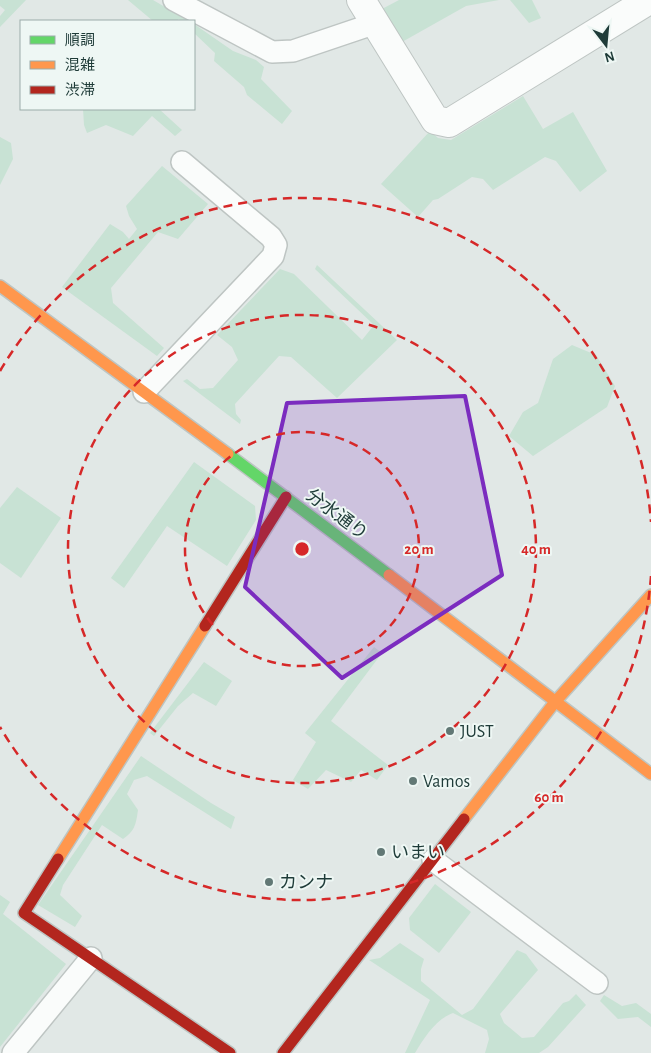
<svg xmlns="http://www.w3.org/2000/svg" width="651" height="1053" viewBox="0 0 651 1053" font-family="'Alegreya Sans','Noto Sans JP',sans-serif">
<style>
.green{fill:#c8e2d4}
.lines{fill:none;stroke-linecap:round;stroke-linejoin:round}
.lane-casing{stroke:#bec5c3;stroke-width:24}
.street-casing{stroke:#bec5c3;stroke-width:30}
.fast-casing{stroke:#bdc5c3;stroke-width:14}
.slow-casing{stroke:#bdc5c3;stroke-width:14}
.jam-casing{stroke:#bdc5c3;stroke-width:14}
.lane{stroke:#fafcfb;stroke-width:21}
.street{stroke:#fafcfb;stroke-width:28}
.fast{stroke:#63d668;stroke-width:11}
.slow{stroke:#ff974d;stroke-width:11}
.jam{stroke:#b3261e;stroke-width:11}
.marked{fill:#7b2cbf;fill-opacity:0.2;stroke:#7b2cbf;stroke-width:4;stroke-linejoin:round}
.ring{fill:none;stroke:#d62828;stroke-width:2.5;stroke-dasharray:9 6}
.poi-dot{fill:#627875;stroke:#eef7f4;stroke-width:2}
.labels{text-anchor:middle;stroke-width:4;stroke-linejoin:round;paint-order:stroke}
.street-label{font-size:18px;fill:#1e3b38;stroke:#eef7f4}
.poi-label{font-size:18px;fill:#1e3b38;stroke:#eef7f4;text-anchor:start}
.centre{fill:#d62828;stroke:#eef7f4;stroke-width:2.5}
.ring-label{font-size:15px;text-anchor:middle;font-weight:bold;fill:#d62828;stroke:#eef7f4;stroke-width:4;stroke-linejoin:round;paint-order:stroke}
</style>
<rect width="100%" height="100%" fill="#e1e8e6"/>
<!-- green -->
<g class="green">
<polygon points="0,0 26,0 0,27 0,16 5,10 0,6"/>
<polygon points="128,0 153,0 189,21 181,21 179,19 176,21 153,21"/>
<polygon points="399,0 499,0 466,6 402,42 382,9"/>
<polygon points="510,0 532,0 541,18 529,23"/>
<polygon points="194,24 233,51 256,60 264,67 261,79 292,111 282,124 247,95 244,87 214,61 215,53 194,33"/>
<polygon points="523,96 543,129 573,112 607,171 580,192 556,161 545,157 493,190 483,179 472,177 438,199 433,200 418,217 381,184 430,131 438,138 451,140"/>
<polygon points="83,109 159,109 182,130 175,136 152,116 133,136 106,125 87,133 84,125"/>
<polygon points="0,137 11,143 13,159 0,185"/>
<polygon points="162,166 208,204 178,239 158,232 111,288 113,303 164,348 157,356 62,287 110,224 123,232 129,239 137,229 129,216 126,206"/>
<polygon points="317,265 397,340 337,398 291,357 279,356 235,404 236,414 241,420 240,424 183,381 187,379 200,389 213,388 238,360 232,347 217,335 280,269 294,274 362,340 374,325 315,269"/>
<polygon points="572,345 596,355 615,386 607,407 533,456 509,436 523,412 538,403 553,359"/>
<polygon points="194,462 255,506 256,520 227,566 167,526 124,588 111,578"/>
<polygon points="17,487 61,518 21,578 0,563 0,508"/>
<polygon points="374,647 382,653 331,721 388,765 377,780 361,770 351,782 326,770 308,789 293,780 316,742 305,733"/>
<polygon points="204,662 232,681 216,706 193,693 178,706 154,736 150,733"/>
<path d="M141,756L211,803L235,817L231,829L147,776L134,780L127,794L138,810C136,824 135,831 123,839L102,825L63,885L60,895L82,916L75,927L38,905Z"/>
<polygon points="435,884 471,912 439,953 410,930 409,918"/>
<polygon points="0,895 10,902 3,914 66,964 0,1047"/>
<path d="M400,943L424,959L421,969V981L462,1015L473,1009L517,950L526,954L538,970L500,1014L504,1023L522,1038L534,1037L563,1003L569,1001L576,994L586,1005L548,1047L539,1053H485L489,1039L487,1030L453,1013C436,1019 424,1038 415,1053H405L430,1000L369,960L380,958Z"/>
<polygon points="604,995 622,1006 636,1003 651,1014 651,1027 638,1017 618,1019 600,1001"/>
</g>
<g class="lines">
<defs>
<g id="lane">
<polyline points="174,0 272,52 293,51 376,23"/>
<polyline points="144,392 273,256 276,245 271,237 182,162"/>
<polyline points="433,860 597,983"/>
<polyline points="13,1053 91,958"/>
</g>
<polyline id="street" points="361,0 435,120 449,123 649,0"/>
<polyline id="fast" points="228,454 389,575"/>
<g id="slow">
<polyline points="0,286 228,454"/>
<polyline points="389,575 651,774"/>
<polyline points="464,819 555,702 651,595"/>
<polyline points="58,859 205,626"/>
</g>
<g id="jam">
<polyline points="205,626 286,497"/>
<polyline points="58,859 24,913 230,1053"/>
<polyline points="283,1053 464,819"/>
</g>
</defs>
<!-- lane casing -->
<use href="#lane" class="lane-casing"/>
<!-- street casing -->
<use href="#street" class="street-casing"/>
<!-- fast casing -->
<use href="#fast" class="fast-casing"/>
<!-- slow casing -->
<use href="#slow" class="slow-casing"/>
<!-- jam casing -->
<use href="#jam" class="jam-casing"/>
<!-- lane -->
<use href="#lane" class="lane"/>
<!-- street -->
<use href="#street" class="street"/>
<!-- fast -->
<use href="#fast" class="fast"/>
<!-- slow -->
<use href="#slow" class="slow"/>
<!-- jam -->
<use href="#jam" class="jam"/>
</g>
<!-- marked area -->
<path class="marked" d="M465,396L502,575L342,678L245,587L287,403Z"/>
<!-- distance rings -->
<g class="ring">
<circle cx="302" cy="549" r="117"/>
<circle cx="302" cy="549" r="234"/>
<path d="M651 576A350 350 0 0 1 0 727M0 371A350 350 0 0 1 651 522"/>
</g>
<!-- markers -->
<g class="poi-dot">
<circle cx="450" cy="731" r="5"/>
<circle cx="413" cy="781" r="5"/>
<circle cx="381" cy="852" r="5"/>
<circle cx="269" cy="882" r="5"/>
</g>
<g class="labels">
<!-- street labels -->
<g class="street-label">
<text transform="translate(337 514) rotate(37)" y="6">分水通り</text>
</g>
<!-- poi labels -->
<g class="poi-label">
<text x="460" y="737">JUST</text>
<text x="423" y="787">Vamos</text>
<text x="391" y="858">いまい</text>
<text x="279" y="888">カンナ</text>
</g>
</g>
<circle cx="302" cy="549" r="8" class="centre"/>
<g class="ring-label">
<text x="419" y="554">20 m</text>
<text x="536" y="554">40 m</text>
<text x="549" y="802">60 m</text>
</g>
<!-- legend -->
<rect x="20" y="20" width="175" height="90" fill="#eef7f4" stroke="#9baca9"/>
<rect x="30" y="36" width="25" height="8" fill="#63d668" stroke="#9baca9"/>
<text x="65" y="45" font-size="15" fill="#1e3b38">順調</text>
<rect x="30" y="61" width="25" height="8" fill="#ff974d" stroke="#9baca9"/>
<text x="65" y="70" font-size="15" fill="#1e3b38">混雑</text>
<rect x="30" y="86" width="25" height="8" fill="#b3261e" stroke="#9baca9"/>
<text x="65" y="95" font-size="15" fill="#1e3b38">渋滞</text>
<!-- north arrow -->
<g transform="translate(606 45) rotate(164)" stroke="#eef7f4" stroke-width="4" paint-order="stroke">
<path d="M0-4L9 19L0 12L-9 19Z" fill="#1e3b38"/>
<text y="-8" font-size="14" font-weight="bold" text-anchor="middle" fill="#1e3b38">N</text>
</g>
</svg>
